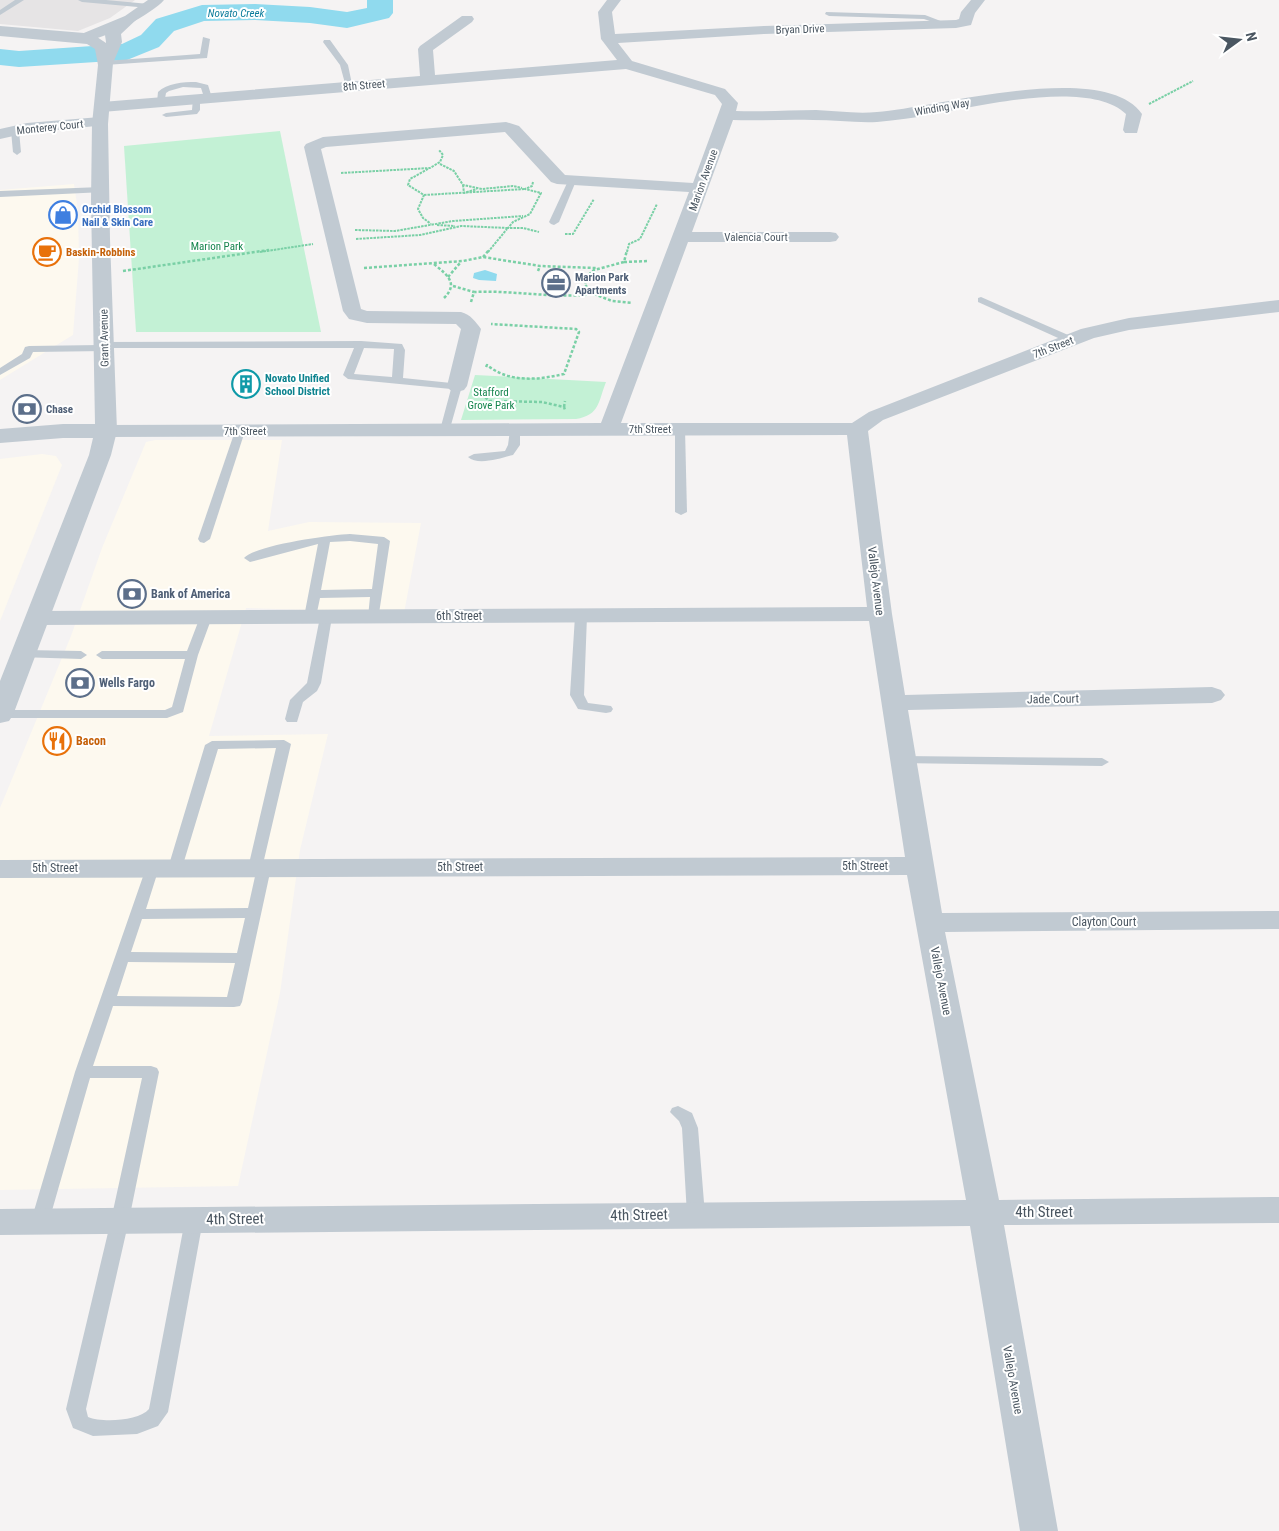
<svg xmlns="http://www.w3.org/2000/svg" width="1279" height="1531" viewBox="0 0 1279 1531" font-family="'Roboto Condensed',sans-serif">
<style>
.commercial{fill:#fdf9ef}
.education{fill:#e6e4e5}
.green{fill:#c3f1d5}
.water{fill:#90daee}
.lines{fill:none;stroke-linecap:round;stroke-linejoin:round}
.river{fill:#90daee;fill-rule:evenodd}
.path-far1{stroke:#7ad0a6;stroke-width:2;stroke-dasharray:2.5 1;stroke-linecap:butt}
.path{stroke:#7ad0a6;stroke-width:2.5;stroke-dasharray:3 2;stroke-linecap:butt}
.service{fill:#c1cad2;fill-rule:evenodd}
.minor{fill:#c1cad2;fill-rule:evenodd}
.tertiary{fill:#c1cad2;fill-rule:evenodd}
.labels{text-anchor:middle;stroke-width:4;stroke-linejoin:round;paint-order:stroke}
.far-water-label{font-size:11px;font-style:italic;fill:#0c7c9b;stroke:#fff}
.far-street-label{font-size:11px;fill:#4a5661;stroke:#fff}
.far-shop-label{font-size:11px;font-weight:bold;fill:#366cbe;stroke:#fff;text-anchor:start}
.far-park-label{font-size:11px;fill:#17864f;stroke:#fff}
.far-food-label{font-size:11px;font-weight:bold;fill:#c56008;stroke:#fff;text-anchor:start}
.far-service-label{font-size:11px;font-weight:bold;fill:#4e5e75;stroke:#fff;text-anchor:start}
.far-culture-label{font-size:11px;font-weight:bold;fill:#0d838f;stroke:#fff;text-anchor:start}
.street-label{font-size:12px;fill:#4a5661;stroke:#fff}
.service-label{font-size:12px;font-weight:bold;fill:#4e5e75;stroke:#fff;text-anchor:start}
.food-label{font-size:12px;font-weight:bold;fill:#c56008;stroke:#fff;text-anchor:start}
.near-street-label{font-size:15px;fill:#4a5661;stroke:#fff}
</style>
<rect width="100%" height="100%" fill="#f5f3f3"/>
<!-- commercial -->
<g class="commercial">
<polygon points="74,184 78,211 79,258 73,335 0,380 0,190"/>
<polygon points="155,440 282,440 268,531 309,522 421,523 404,613 246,608 209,736 328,734 300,850 280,993 238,1186 0,1190 0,808 71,636 102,548 146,442"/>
<polygon points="42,454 56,456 62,465 0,621 0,459"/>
</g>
<!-- education -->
<polygon class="education" points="0,0 135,0 110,18 78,31 0,24"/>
<!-- green -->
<g class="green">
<polygon points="280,131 321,332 136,332 124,146"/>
<path d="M475,375L606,382C598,402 600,415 576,419L461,420Z"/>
</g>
<!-- water -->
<polygon class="water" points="485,270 497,274 496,281 479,280 473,278 474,273"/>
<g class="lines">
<!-- river -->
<polygon class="river" points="367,0 393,0 393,13 389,18 347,28 310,23 255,20 204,21 174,31 159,47 127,60 19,67 0,65 0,49 19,51 122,44 141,35 156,19 202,5 255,4 310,7 347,12 367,8"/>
<!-- path-far1 -->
<g class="path-far1">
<polyline points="1149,104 1193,81"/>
<polyline points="440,164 454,171 463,185 482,189 513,186 522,188"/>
<polyline points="428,169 410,179 408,185 424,195 418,209 423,218 431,224"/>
<polyline points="341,173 430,168 440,162 443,155 439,150"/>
<polyline points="533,182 532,186 525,189 541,193 530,214 513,222 508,228 523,228 539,232"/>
<polyline points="463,185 464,193 477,189"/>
<polyline points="424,195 525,189"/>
<polyline points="437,225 455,226"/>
<polyline points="355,230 395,231 453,221 523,216"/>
<polyline points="565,234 573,234 594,199"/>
<polyline points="356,239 420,235 461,226 508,228"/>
<polyline points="260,252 313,244"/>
<polyline points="488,252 507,229"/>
<polyline points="627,252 629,244 640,239 657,204"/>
</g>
<!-- path -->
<g class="path">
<polyline points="483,257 489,250"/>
<polyline points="624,262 649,261"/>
<path d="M434,264C447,275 459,283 444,298"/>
<polyline points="364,268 463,261 483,257 540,266 596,268"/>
<polyline points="123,271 269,250"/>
<polyline points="538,271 540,266"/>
<polyline points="448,277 460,263"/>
<polyline points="453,286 474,292"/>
<polyline points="594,294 612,301 632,303"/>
<path d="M471,302L474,292C514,290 554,299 594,294L585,285L586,277L594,270L624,262L627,250"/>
<path d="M486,367L487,365C509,383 538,380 564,374L579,332L576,329L491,324"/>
<polyline points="482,389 482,395 490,401 542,402 564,407 565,410"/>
<polyline points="564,407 565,401"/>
<polyline points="481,409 490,401"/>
</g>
<!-- service -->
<g class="service">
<polygon points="15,0 24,0 0,15 0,10"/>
<polygon points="78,0 106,0 149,4 153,6 149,8 82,2"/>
<polygon points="826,12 925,15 951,25 947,27 924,19 829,16 825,14"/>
<polygon points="203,37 210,39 207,58 105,65 101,63 105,61 200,54"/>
<polygon points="324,40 330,40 348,65 353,89 346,87 340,65 323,42"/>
<path d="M196,82L208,85L212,98L211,100H205L201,88L183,87L169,91L166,93L164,104L157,102L158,92C167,83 183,82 196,82Z"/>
<polygon points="193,98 200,100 200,110 197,114 166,117 162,115 166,113 192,110"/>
<polygon points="15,128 19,131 21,152 17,155 13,152 11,131"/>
<polygon points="572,178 576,181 559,222 554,225 551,224 549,222 568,181"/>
<polygon points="101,187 104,188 104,192 0,197 0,191"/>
<polygon points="981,297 1075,338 1076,340 1075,342 1067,342 978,302 978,298"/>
<path d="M361,341L402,344L405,350L403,378L461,384L462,386L449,432H441L440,430L451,389L348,379L343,375L354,348H110L105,351L33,352L30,358L0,375V368L22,354L25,347L29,346L100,345L105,342ZM364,348L394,349L392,377L354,374Z"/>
<polygon points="680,426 685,429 687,512 681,515 675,512 675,429"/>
<path d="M515,427L520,430V445L513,455C501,458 478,466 468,457L474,454L505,451L508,445L510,430Z"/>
<polygon points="240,428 245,431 210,539 204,543 200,542 198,539 235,431"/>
<path d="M350,534L384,537L390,541L378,620H370L368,617L370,597L320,598L316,617L314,620H306L304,617L318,544L250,562L244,558C256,545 330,535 350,534ZM350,541L378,544L372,589L321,590L330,542Z"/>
<polygon points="581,612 587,616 584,695 588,703 611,706 613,709 611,712 606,713 578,709 570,695 575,616"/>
<polygon points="206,613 212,617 198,655 183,712 167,718 0,718 0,710 165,710 172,707 185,659 102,659 96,655 102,651 187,651 200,617"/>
<polygon points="326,613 332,617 321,683 317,691 303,702 297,722 287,722 285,719 290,700 307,683 320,617"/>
<polygon points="24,650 81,651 87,655 81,659 19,657 18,654 19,651"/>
<path d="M284,740L291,744L263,864L269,865L271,868L242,1002L240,1006L234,1007L113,1006L93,1066H151L157,1068L159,1072L129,1220L86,1409L88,1417C102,1423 139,1421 149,1409L185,1220L188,1215L194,1213L200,1215L203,1220L168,1412L158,1426L137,1434L93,1436L73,1428L66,1409L111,1220L142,1078H90L49,1221L46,1226L40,1228L34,1226L31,1221L75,1072L147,865H157L159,868L146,909L248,908L256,872L250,871L248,868L276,748L218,749L182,868L180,871H170L168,868L205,745L212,741ZM245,918L237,953L131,952L142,919ZM128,962L235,963L227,997L117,996Z"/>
<polygon points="903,756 1102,758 1109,762 1102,766 898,763 896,760"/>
<polygon points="678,1106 692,1113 698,1128 705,1215 702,1220 696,1222 690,1220 687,1215 682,1128 679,1121 670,1112 672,1108"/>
</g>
<!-- minor -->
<g class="minor">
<path d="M148,0H164C154,13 95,45 79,41L77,38L79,35L125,16Z"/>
<path d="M607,0H621L612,12L615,34L764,26L956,20L959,19L961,12L971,0H985L975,13L971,25L956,28L764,34L618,43L632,61L725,89L738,103L736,111C763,112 789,110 816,110C836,111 857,114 877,112C935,108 1104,59 1142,114L1137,133H1125L1123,130L1126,114C1090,79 979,106 934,114C915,118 896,120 877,122C856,123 834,120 813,120C786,119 760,121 733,120L692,232H830L836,233L839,237L836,241L830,242H688L621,423H852L869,412L1081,329L1129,318L1279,300V312L1129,330L1094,338L883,420L868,431L892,614L905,695L1212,687L1221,690L1225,695L1221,700L1212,703L908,710L942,913L1279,911V929L945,932L999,1200L1279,1197V1223L1004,1225L1058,1531H1020L970,1226L0,1235V1209L966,1200L907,875L0,878V860L905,857L869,621L38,625L30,623L26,618L30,613L38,611L867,607L847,435L106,437L99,435L96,431L99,427L106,425L601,423L689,192L557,184L551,182L505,132L326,147L321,149L361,309L367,311L461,312C471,315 475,321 481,329L467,386L464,390L457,392L450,390L447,386L461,329L456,324L367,323L349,319L343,311L304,147L306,144L323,137L506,122L519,126L565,175L693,183L722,104L715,95L626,69L102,112L96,110L94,107L96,104L102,102L420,76L418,49L420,46L462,16H472L474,19L472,22L433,50L435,75L617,60L601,39L598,12Z"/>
<polygon points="100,117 106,119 108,122 106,125 27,133 0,139 0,129 27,123"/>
</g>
<!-- tertiary -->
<path class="tertiary" d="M130,15L135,16L137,19L121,34L122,42L113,63L108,124L110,239L117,431L111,455L13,715L9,721L0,723V681L89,455L93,438H63L0,443V429L63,424H95L91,201L92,124L98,65L95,49L87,44L0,36V26L84,33L97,37L106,43C106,40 105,37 105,34C107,26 123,16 130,15Z"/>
</g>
<!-- icons -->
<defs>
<symbol id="shop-ring" viewBox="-11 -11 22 22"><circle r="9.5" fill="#fff" stroke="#3f7fe0" stroke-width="1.5"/><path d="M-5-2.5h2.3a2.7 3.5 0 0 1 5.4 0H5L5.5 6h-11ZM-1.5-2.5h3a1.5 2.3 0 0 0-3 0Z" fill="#3f7fe0"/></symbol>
<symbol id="cafe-ring" viewBox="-11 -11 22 22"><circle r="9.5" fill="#fff" stroke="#e8710a" stroke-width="1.5"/><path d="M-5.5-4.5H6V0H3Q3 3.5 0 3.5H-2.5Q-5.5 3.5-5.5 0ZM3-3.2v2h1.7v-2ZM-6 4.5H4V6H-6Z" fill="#e8710a"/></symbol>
<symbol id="office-ring" viewBox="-11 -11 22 22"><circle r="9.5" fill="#fff" stroke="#5c6f8a" stroke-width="1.5"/><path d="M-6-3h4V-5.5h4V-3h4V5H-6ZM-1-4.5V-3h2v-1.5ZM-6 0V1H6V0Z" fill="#5c6f8a"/></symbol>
<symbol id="building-ring" viewBox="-11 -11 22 22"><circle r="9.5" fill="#fff" stroke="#0f9aa8" stroke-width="1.5"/><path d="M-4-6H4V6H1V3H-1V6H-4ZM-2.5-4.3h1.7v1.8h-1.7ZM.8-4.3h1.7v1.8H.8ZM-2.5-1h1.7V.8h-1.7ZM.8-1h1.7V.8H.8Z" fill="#0f9aa8"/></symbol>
<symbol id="bank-ring" viewBox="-11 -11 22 22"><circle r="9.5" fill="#fff" stroke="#5c6f8a" stroke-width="1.5"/><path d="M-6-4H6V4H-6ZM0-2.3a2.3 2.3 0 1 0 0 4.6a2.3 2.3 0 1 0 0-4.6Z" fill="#5c6f8a"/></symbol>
<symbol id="restaurant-ring" viewBox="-11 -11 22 22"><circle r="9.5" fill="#fff" stroke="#e8710a" stroke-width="1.5"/><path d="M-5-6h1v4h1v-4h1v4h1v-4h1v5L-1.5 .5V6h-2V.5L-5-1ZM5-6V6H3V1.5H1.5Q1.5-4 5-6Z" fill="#e8710a"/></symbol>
</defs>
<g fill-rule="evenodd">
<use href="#shop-ring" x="47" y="199" width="32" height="32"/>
<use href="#cafe-ring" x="31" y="236" width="32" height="32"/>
<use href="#office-ring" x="540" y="267" width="32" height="32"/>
<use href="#building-ring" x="230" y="368" width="32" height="32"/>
<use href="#bank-ring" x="11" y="393" width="32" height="32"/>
<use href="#bank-ring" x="116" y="578" width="32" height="32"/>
<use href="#bank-ring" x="64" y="667" width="32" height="32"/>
<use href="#restaurant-ring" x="41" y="725" width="32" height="32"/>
</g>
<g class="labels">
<!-- far-water labels -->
<g class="far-water-label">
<text x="236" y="17">Novato Creek</text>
</g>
<!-- far-street labels -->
<g class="far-street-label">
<text transform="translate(800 29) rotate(-2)" y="4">Bryan Drive</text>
<text transform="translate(364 85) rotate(-5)" y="4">8th Street</text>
<text transform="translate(942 107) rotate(-10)" y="4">Winding Way</text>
<text transform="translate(50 127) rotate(-6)" y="4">Monterey Court</text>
<text transform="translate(703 180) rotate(-70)" y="4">Marion Avenue</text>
<text x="756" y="241">Valencia Court</text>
<text transform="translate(104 338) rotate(-91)" y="4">Grant Avenue</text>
<text transform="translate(1053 347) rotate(-21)" y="4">7th Street</text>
<text x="650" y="433">7th Street</text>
<text x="245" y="435">7th Street</text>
</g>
<!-- far-shop labels -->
<g class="far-shop-label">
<text x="82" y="213">Orchid Blossom<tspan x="82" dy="13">Nail &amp; Skin Care</tspan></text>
</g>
<!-- far-park labels -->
<g class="far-park-label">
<text x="217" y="250">Marion Park</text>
<text x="491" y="396">Stafford<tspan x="491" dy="13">Grove Park</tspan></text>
</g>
<!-- far-food labels -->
<g class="far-food-label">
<text x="66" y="256">Baskin-Robbins</text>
</g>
<!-- far-service labels -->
<g class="far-service-label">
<text x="575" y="281">Marion Park<tspan x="575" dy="13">Apartments</tspan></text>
<text x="46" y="413">Chase</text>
</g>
<!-- far-culture labels -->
<g class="far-culture-label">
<text x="265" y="382">Novato Unified<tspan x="265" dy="13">School District</tspan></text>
</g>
<!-- street labels -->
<g class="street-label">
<text transform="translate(876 581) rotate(83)" y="4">Vallejo Avenue</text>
<text x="459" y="620">6th Street</text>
<text transform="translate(1053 699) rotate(-1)" y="4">Jade Court</text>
<text x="865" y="870">5th Street</text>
<text x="460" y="871">5th Street</text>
<text x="55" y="872">5th Street</text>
<text x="1104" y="926">Clayton Court</text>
<text transform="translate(941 981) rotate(79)" y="4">Vallejo Avenue</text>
<text transform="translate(1013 1380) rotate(80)" y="4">Vallejo Avenue</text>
</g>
<!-- service labels -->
<g class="service-label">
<text x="151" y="598">Bank of America</text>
<text x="99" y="687">Wells Fargo</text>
</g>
<!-- food labels -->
<g class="food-label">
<text x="76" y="745">Bacon</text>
</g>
<!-- near-street labels -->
<g class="near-street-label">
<text x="1044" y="1217">4th Street</text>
<text transform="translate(639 1215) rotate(-1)" y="5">4th Street</text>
<text transform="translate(235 1219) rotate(-1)" y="5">4th Street</text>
</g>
</g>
<!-- north arrow -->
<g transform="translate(1239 40) rotate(75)" stroke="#ffffff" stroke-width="4" paint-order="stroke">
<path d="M0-4L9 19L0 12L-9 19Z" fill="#4a5661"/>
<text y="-8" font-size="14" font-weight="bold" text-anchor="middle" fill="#4a5661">N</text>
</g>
</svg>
